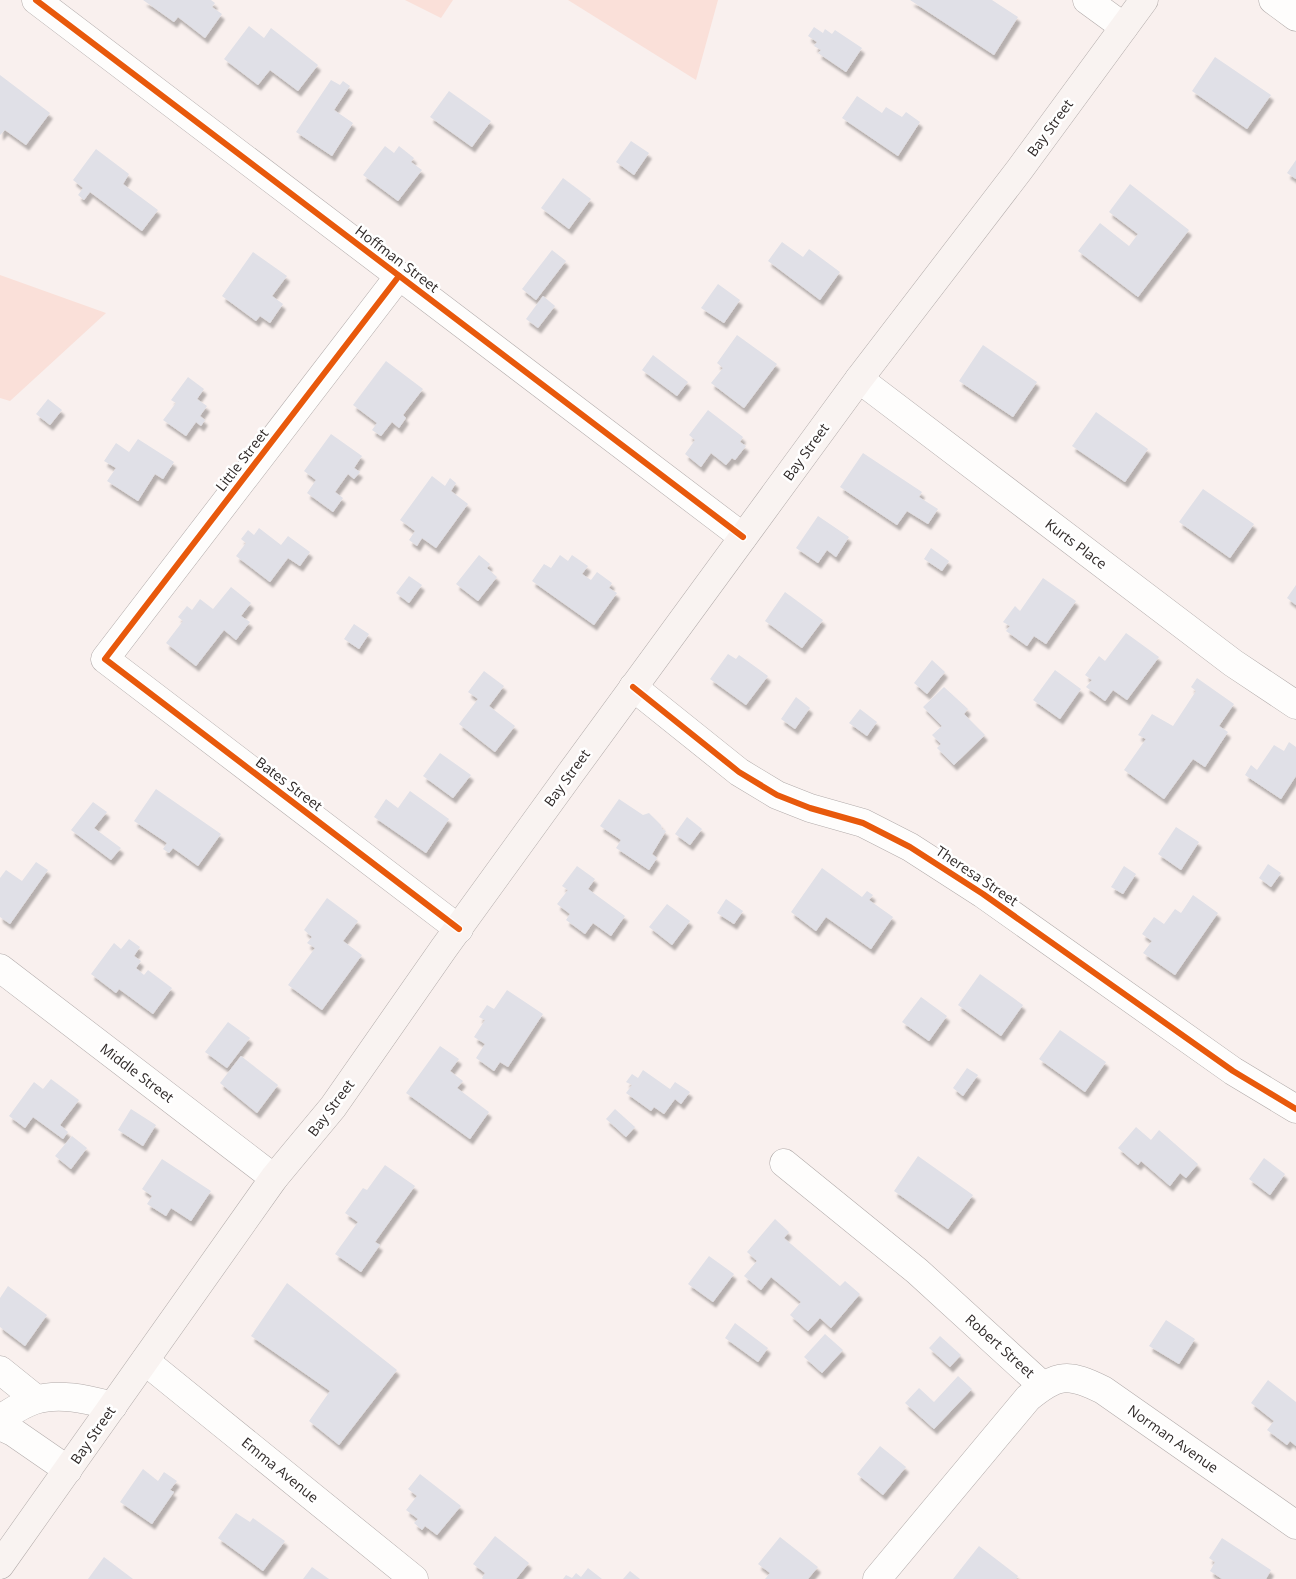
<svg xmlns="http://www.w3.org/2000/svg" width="1296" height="1579" viewBox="0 0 1296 1579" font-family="'Open Sans',sans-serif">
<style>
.green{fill:#fae0d9}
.building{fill:#e0e0e7;filter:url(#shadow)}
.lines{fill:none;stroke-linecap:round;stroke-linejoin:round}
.minor-casing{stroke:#b2abaa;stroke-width:29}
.secondary-casing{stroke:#b2abaa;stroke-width:29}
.minor{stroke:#fefdfc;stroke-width:28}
.secondary{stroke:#f9f3f1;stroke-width:28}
.cycleway-casing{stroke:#fff;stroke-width:9}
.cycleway{stroke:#e8590c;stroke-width:6}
.labels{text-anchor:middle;stroke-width:5;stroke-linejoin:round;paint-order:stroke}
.street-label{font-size:14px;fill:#2f2928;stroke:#fff}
</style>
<defs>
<filter id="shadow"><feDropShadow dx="3" dy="5.5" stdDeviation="1" flood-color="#0004"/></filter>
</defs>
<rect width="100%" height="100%" fill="#f9f0ee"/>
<!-- green -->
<g class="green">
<polygon points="405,0 453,0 441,18"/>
<polygon points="568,0 718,0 696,80"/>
<polygon points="0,275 106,313 10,401 0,398"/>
</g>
<!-- building -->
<g class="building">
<polygon points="143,0 211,0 215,3 212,7 222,14 205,38 178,17 174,22"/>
<polygon points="910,0 992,0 1018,17 994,55"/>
<polygon points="249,26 264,38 271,28 318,65 298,91 270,70 258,85 224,59"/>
<polygon points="814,27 823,33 825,29 832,34 835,30 862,48 846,72 818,53 821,50 814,46 817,42 808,36"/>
<polygon points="1215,57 1271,95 1247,129 1192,91"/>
<polygon points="0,75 50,113 26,145 5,130 0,135"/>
<polygon points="331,80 340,85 343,81 350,86 334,110 353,123 332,156 296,132"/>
<polygon points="449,91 491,121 472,147 430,117"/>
<polygon points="857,96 882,113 886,107 902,117 906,112 920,122 898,156 842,118"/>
<polygon points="631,141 649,153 634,175 616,162"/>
<polygon points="385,146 394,153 399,146 414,158 411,162 422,170 398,201 363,175"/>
<polygon points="96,149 129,174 123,184 158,210 142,231 90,192 84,200 78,195 83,188 73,180"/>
<polygon points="1296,160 1296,179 1287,173"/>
<polygon points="563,178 591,199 569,229 541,208"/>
<polygon points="1130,184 1189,230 1138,297 1078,251 1100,223 1129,246 1138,234 1109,212"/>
<polygon points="782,242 803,257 809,249 840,272 820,300 768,261"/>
<polygon points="552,250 566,261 536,300 522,289"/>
<polygon points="253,252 287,276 272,296 283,304 270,323 260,316 256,321 222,296"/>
<polygon points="718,284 740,300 724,323 701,308"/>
<polygon points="543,296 555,306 538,328 526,319"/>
<polygon points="737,335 777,364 744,408 711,383 723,368 717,363"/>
<polygon points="983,345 1037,382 1013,417 959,381"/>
<polygon points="653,355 688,382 677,396 642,370"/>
<polygon points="386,361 423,389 403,415 406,418 399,428 392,422 381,436 372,430 377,423 353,405"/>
<polygon points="188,377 204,389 197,399 207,406 200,416 205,420 201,426 196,422 186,436 163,420 176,403 171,400"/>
<polygon points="48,399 62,410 50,425 36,414"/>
<polygon points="708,410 743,437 740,442 746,446 735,460 732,458 726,465 711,453 701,467 685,454 695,440 689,435"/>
<polygon points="1096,412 1148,449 1125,482 1072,446"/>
<polygon points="331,434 362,456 354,468 360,472 354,479 348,474 335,492 343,498 333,512 307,493 316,480 304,471"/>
<polygon points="138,439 174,462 163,479 155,474 138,501 107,481 116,468 104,461 116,443 129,452"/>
<polygon points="863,453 922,492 919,497 938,509 928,524 907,511 897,525 840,487"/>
<polygon points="432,476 445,486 450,478 456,483 451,491 468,504 436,548 422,538 417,546 409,540 415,531 400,520"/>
<polygon points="1203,489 1254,524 1230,558 1179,522"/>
<polygon points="818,516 849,537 836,557 827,550 818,563 796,548"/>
<polygon points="259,528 281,545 288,536 310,552 300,566 288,558 270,582 236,556 246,543 241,539 248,530 254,535"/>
<polygon points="931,548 949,561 942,571 924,559"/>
<polygon points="479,555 490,564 487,568 497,577 478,601 456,584"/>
<polygon points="560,555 568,561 572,555 588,566 582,574 591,580 597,572 612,583 609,588 617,593 594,625 532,581 544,564 551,568"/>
<polygon points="409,576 422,585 409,603 396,593"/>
<polygon points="1043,578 1076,601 1046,644 1034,636 1027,646 1006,631 1010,626 1003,622 1015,606 1020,611"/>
<polygon points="1296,585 1296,605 1287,598"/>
<polygon points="231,587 251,603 241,616 250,622 236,640 224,630 196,666 166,643 183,621 178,617 187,606 192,610 200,599 213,609"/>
<polygon points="785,592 823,620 802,648 765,621"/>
<polygon points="354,624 369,634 359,649 344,639"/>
<polygon points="1126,633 1159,657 1127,700 1113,690 1105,701 1086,687 1092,680 1085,675 1099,656 1105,661"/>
<polygon points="728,654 736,659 739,655 768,676 746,705 710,679"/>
<polygon points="932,660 945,672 927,694 914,683"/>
<polygon points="1055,670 1081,689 1060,719 1033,700"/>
<polygon points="484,671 504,686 489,706 515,726 495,752 459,724 478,699 468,692"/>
<polygon points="1197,678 1234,704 1219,726 1228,732 1205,767 1193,759 1164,799 1124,770 1146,739 1138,735 1152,714 1173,726 1196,691 1191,687"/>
<polygon points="944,687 968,709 964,714 985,735 954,765 937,748 941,744 932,735 942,726 923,707"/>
<polygon points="796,697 810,708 795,729 781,719"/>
<polygon points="860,709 877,722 867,736 849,723"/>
<polygon points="1289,742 1296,747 1296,776 1281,799 1245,775 1251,765 1257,770 1274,745 1284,751"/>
<polygon points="440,753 471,775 453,798 423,776"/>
<polygon points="156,789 221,834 198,866 173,848 169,853 163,849 167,843 134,821"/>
<polygon points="410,791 449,819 426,853 374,817 386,799 398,808"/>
<polygon points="619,799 643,815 649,813 661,825 662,829 666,831 652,854 657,858 649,870 616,848 621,840 600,826"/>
<polygon points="93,802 107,812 94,828 121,848 111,860 71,830"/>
<polygon points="687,817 702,829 690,845 675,834"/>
<polygon points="1176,827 1199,842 1181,870 1158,854"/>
<polygon points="36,862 48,870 10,924 0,917 0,878 6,870 22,881"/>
<polygon points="1268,864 1281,873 1271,887 1259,878"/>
<polygon points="577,866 595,879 588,889 625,916 611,936 593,923 585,934 566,920 570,914 557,904 568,890 562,886"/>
<polygon points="1124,866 1136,874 1123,894 1111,887"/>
<polygon points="822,868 862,897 867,891 873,895 869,900 893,917 871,949 826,917 816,931 791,912"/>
<polygon points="1193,895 1218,913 1175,975 1143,953 1152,941 1142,934 1154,917 1164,924 1175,909 1181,913"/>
<polygon points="327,898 358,921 343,941 362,955 322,1010 288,985 315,948 307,943 312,937 304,930"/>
<polygon points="726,899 743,911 734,924 717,913"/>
<polygon points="667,904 690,921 672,945 649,927"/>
<polygon points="129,939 140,947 134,956 141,961 136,968 144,975 148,970 172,988 153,1014 119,989 116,993 91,974 114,943 121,949"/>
<polygon points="980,974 1023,1005 1001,1036 958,1005"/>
<polygon points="507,990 543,1014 508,1067 500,1062 494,1071 476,1058 485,1044 474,1037 485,1020 479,1017 487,1005 494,1009"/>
<polygon points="921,997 947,1016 929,1041 902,1022"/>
<polygon points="228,1022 250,1038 227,1068 205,1052"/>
<polygon points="1060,1030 1106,1062 1085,1092 1039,1059"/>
<polygon points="440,1046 459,1059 450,1071 463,1081 457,1088 489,1112 470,1139 406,1093"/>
<polygon points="241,1056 278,1085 257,1113 220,1083"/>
<polygon points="967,1068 978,1075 963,1096 953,1088"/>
<polygon points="643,1070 670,1089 675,1082 690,1092 681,1104 675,1099 664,1114 654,1107 651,1111 626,1093 632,1085 626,1082 632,1074 638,1078"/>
<polygon points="51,1079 79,1100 60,1125 68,1132 63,1139 33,1117 25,1128 9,1116 34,1082 43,1089"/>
<polygon points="131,1109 156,1125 143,1146 118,1130"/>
<polygon points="615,1109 635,1127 626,1137 606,1119"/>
<polygon points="1136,1127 1151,1140 1159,1130 1198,1164 1186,1178 1180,1173 1170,1186 1141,1161 1138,1165 1118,1148"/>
<polygon points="72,1136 87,1148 71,1169 55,1156"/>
<polygon points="918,1156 973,1195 948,1229 894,1191"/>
<polygon points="1264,1158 1285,1174 1270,1195 1249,1179"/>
<polygon points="162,1159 211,1191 191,1221 171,1208 166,1216 147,1204 152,1196 142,1189"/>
<polygon points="385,1165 415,1186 375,1242 380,1245 361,1272 335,1254 358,1222 345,1213 363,1188 367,1190"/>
<polygon points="775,1219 789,1232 784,1238 840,1286 845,1281 860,1294 831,1328 820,1318 808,1331 790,1315 801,1302 771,1277 761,1290 744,1276 757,1261 747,1252"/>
<polygon points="709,1256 734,1274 713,1302 688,1284"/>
<polygon points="287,1283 397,1370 339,1445 309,1421 330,1391 251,1336"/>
<polygon points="8,1286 47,1315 25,1346 0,1327 0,1298"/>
<polygon points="1166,1320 1195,1339 1179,1364 1149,1346"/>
<polygon points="735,1323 768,1348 758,1362 725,1338"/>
<polygon points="825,1334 843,1350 822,1373 804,1357"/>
<polygon points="940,1336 961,1355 950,1367 929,1348"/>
<polygon points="958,1376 972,1389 934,1429 905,1403 919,1388 934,1402"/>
<polygon points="1268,1380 1296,1402 1296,1446 1290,1441 1287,1445 1267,1430 1274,1421 1251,1403"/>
<polygon points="880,1446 906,1467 883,1495 857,1474"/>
<polygon points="143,1469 158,1481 164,1472 177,1481 170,1490 174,1492 152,1524 120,1502"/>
<polygon points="420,1474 461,1506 437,1535 425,1526 422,1530 414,1523 418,1519 406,1510 417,1496 408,1489"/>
<polygon points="236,1513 250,1522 253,1518 285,1541 263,1571 218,1538"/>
<polygon points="495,1536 529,1563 516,1579 483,1579 482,1578 485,1573 473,1564"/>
<polygon points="780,1537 818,1567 808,1579 765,1579 770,1573 758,1564"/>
<polygon points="1222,1538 1271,1570 1266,1579 1222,1579 1210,1571 1215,1562 1209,1558"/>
<polygon points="979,1546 1018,1576 1016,1579 953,1579"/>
<polygon points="104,1557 133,1579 88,1579"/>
<polygon points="312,1567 329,1579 303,1579"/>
<polygon points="588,1568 602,1579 563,1579 566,1575 572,1578 576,1573 581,1577"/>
<polygon points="630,1571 640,1579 623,1579"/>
</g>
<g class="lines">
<defs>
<g id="minor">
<polyline points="36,0 743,537"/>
<polyline points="1087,0 1124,27"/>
<polyline points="1273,0 1296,17"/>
<polyline points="399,276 105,659 459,929"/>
<polyline points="859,379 1233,663 1296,705"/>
<polyline points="633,687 739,772 777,795 810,808 863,823 910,847 983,894 1233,1071 1296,1109"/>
<polyline points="0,968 274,1178"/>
<polyline points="784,1163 917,1271 1043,1386"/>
<polyline points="145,1361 414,1579"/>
<polyline points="0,1370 36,1399"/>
<path d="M0,1419C11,1412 22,1404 35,1400C60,1392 89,1400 113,1406"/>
<polyline points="0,1426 13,1432 68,1470"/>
<path d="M877,1579L1028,1398C1058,1373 1069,1373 1103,1390L1296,1525"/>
</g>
<polyline id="secondary" points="0,1565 274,1178 333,1107 444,948 570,774 859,379 1020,169 1144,0"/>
</defs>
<!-- minor casing -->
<use href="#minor" class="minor-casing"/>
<!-- secondary casing -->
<use href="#secondary" class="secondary-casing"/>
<!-- minor -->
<use href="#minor" class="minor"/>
<!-- secondary -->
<use href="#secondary" class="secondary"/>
<defs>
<g id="cycleway">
<polyline points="36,0 743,537"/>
<polyline points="399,276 105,659 459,929"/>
<polyline points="633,687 739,772 777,795 810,808 863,823 910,847 983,894 1233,1071 1296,1109"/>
</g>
</defs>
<!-- cycleway casing -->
<use href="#cycleway" class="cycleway-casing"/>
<!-- cycleway -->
<use href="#cycleway" class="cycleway"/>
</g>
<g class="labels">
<!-- street labels -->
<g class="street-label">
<text transform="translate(1050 128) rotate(-54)" y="5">Bay Street</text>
<text transform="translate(397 259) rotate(37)" y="5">Hoffman Street</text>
<text transform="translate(806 452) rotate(-54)" y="5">Bay Street</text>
<text transform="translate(242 460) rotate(-52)" y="5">Little Street</text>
<text transform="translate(1076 544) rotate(37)" y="5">Kurts Place</text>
<text transform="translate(567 778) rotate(-54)" y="5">Bay Street</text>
<text transform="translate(289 784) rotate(37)" y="5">Bates Street</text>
<text transform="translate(977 876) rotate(34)" y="5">Theresa Street</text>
<text transform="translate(137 1073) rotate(37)" y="5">Middle Street</text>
<text transform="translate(331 1108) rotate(-53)" y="5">Bay Street</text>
<text transform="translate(1000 1346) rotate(42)" y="5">Robert Street</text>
<text transform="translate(93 1435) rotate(-55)" y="5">Bay Street</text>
<text transform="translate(1173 1439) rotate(35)" y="5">Norman Avenue</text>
<text transform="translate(280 1470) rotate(39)" y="5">Emma Avenue</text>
</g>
</g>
</svg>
